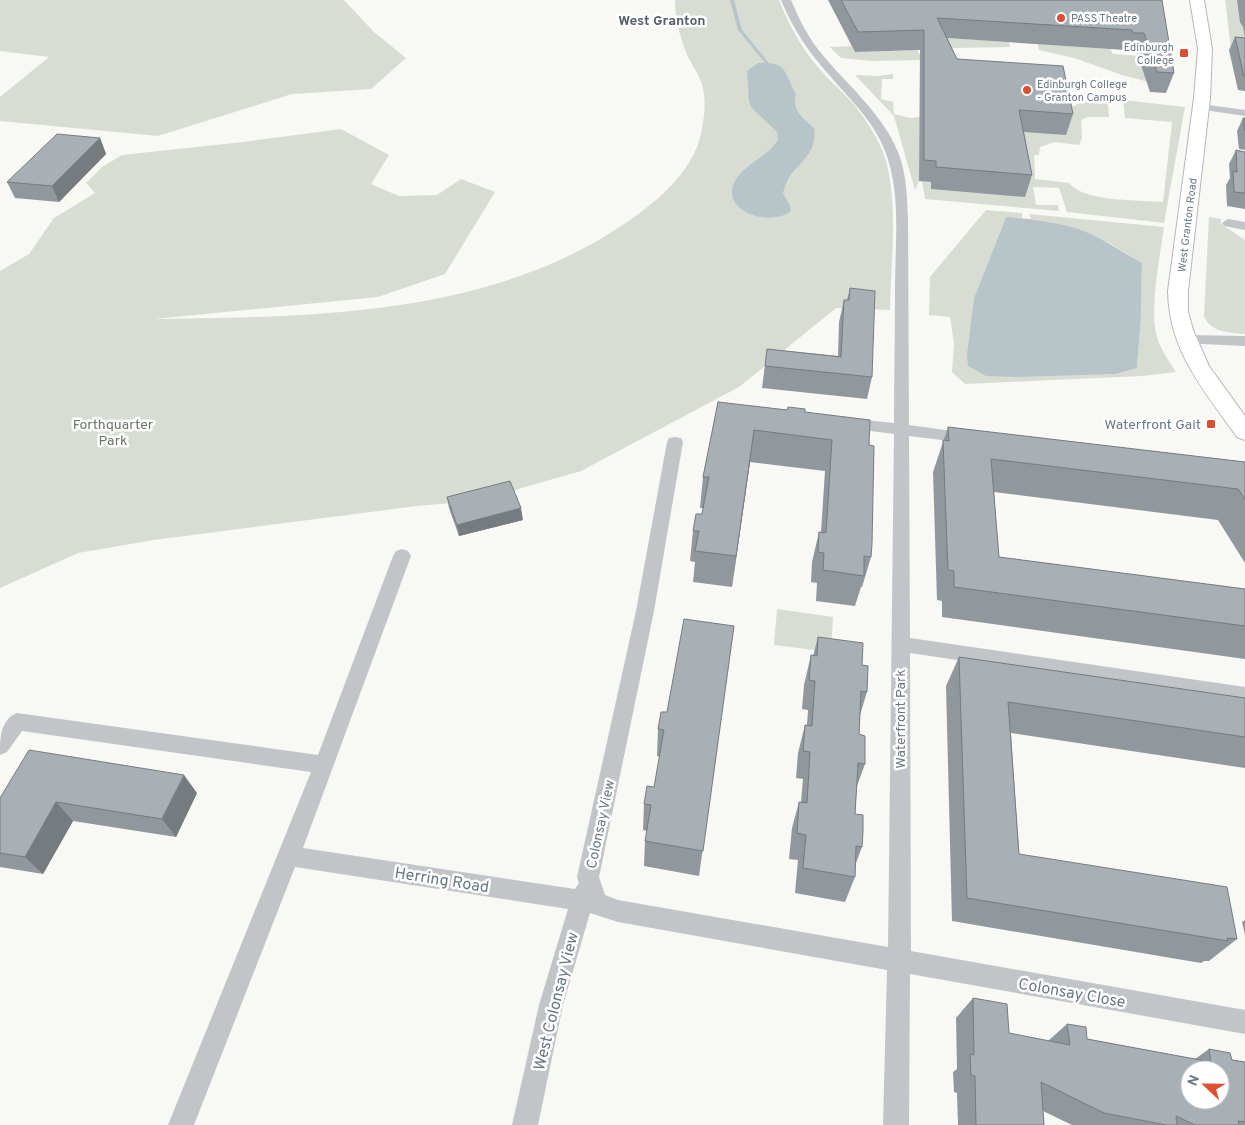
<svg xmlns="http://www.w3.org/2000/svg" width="1245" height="1125" viewBox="0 0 1245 1125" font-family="Overpass,sans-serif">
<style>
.green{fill:#d8ddd4}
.water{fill:#b8c5c8}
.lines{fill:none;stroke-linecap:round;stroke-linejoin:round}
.stream{fill:#b8c5c8;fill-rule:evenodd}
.secondary-casing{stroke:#b3b9bd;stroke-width:2}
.street{fill:#c1c5c8;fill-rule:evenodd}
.secondary{fill:#fff;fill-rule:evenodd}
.wall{fill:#90979d}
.shaded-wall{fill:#767b7f}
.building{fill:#a8b0b6;stroke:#767b7f;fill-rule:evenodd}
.poi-dot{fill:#dd5030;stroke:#fff;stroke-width:2}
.labels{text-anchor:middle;stroke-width:5;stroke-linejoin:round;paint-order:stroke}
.far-poi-label{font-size:11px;fill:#687985;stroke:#fff;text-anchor:start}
.far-street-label{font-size:11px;fill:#687985;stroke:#fff}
.far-quarter-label{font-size:14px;font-weight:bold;fill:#56626a;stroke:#fff}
.park-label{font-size:14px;fill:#677763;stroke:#fff}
.poi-label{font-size:14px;fill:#687985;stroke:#fff;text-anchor:end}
.street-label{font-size:14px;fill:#687985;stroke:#fff}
.near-street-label{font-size:16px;fill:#687985;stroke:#fff}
</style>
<rect width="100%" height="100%" fill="#f8f8f5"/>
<!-- green -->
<g class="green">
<polygon points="0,0 344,0 374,32 406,58 371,89 292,94 158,136 0,121 0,97 49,57 0,51"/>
<path d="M675,0H779C788,23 801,47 817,66C831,83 849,96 861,114C872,129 883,147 887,165C898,210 891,264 890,310L836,308L739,387L581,471L477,501L417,506L154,540L78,553L0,588V271L29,254L54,218L95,193L86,183L102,167L122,155L243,142L341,129L389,155L371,184L399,196L437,195L461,179L495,192L445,274L378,297L154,319C317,317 500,316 637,215C664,195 693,169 701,134C704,118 707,101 702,85C699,74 692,65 687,55C680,37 675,19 675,0Z"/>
<polygon points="1225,0 1245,0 1245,50 1231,48"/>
<polygon points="933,37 1009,42 1010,47 952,48"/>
<polygon points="1038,44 1110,49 1113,54 1141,56 1149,82 1122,75 1074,58 1039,50"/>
<polygon points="852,46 855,52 917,50 923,60 872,61 841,58 830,47"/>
<polygon points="893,74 893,79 882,79 881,99 893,102 894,114 910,118 920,117 919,181 915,190 894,116 855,75 878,76"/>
<path d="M1102,94H1107L1109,117H1088L1081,120L1082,138L1079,145L1055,142L1040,147L1039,155H1034L1035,179L1069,183C1084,202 1138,200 1163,202L1172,122L1125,118L1123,100L1185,107L1164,223L1067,212L1059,188L1033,187L1036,205H1058L1059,211L925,199L922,181L931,182L1013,131Z"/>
<path d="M986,210L1022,213V218L1006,217L974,298L972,318L986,376L1116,374L1137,368L1141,318L1142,263L1111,244L1070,226L1031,219L1029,214L1164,227C1160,257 1150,305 1156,333C1159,347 1168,360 1176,372L1142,376L965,384L952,372L954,344L950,317L929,315L930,277Z"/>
<path d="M1209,217L1221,219V224L1245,240V334C1230,333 1210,332 1204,316Z"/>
<polygon points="777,609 833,617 831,652 774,645"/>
</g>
<!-- water -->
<g class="water">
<path d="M758,63C788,61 784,73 796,94C791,110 803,118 814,128C817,148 806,158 793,172C788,177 785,186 783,193L790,206L791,211C772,227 721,213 734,183C743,164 770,156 778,139L777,132L751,107L749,101L747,71Z"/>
<path d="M1006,217C1027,218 1048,221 1069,226C1095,233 1119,250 1142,263L1141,318L1137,368L1116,374L1015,377L986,376L968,366L967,355L974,298Z"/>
</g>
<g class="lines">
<!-- stream -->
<polygon class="stream" points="730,0 734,0 742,30 768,62 768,64 766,64 738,30"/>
<defs>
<path id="secondary" d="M1190,0H1204L1212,49L1210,98L1188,291V311L1193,330L1209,366L1245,416V440L1237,437C1204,390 1169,352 1168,291L1194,98L1198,49Z"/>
</defs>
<!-- secondary casing -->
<use href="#secondary" class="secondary-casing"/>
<!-- street -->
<g class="street">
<path d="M781,0H791C799,19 808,37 821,53C847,85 882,113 898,152C907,175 907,197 908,220L909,425L967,433L973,434L975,438L973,442L967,443L909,436L910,638L1245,687V703L910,653L911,951L1245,1010V1034L910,974L909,1125H883L887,970L618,922L590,913L563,1005L538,1125H512L539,1005L568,909L295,867L194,1125H168L311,772L22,731L7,752L0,755C0,738 0,720 17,713L318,755L393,556L396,551L402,549L408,551L411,556L303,848L575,889L579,883L577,877L636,611L667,442L669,438L675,437L681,438L683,442L654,611L599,877L605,895L618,900L888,947L894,434L847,428L842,427L839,423L842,419L847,418L894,423C894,378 895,333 895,287C895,238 903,183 879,138C867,115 847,96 830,76C809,53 793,29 781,0Z"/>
<polygon points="1201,104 1245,110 1245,116 1197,109 1195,107"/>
<polygon points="1228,219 1245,222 1245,230 1224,226 1222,223"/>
<polygon points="1186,335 1245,336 1245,346 1181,343 1179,340 1181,337"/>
</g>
<!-- secondary -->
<use href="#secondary" class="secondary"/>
</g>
<!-- wall -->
<g class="wall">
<polygon points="828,0 1162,0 1174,73 1166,93 1150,92 1137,53 1126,52 1125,50 947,38 957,59 1073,114 1066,135 1024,132 1032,175 1025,197 931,189 931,182 919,181 920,50 855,52"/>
<polygon points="1237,0 1245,0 1245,91 1238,90 1229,50 1235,37 1245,38 1243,27 1240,22"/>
<polygon points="1243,118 1245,118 1245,150 1239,149 1237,131"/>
<polygon points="100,138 106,154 59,202 15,198 7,182"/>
<polygon points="1236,150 1245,152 1245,151 1245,209 1227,206 1226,185 1230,178 1229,164"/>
<polygon points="850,288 872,377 867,399 762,388 767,349 838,356 839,322 844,300 847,300"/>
<polygon points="718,402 805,412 869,445 871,557 862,587 861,587 855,606 816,601 817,583 811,582 812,562 819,532 821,532 825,471 750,462 732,587 693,582 695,562 690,561 693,531 702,514 703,508 700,508 703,477"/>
<polygon points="948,427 1245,462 1245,563 1218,520 994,492 999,557 1245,589 1245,659 942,617 942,601 937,600 933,472"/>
<polygon points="447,497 523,520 459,536 449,508"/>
<polygon points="734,626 699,876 644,866 645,841 647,831 643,830 644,804 654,787 660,757 657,756 658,729 667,712"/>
<polygon points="818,637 862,665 867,692 860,715 859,734 865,764 857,786 855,814 862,847 856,863 855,877 845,902 795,893 798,860 789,859 792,828 799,802 801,802 803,779 796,778 798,753 805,725 807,725 808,710 802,709 804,685 811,655 813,656"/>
<polygon points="959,657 1245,698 1245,768 1011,733 1019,854 1237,939 1209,961 1204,961 1201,963 952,921 946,686"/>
<polygon points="197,793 176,837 73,821 43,874 0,867 0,798"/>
<polygon points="1245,920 1245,935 1242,922"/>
<polygon points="973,998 1009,1033 1048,1041 1067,1024 1087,1039 1195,1059 1209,1049 1232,1060 1245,1062 1245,1125 1072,1125 1043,1111 1044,1125 958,1125 957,1093 954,1092 953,1072 957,1069 956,1018"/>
</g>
<!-- shaded-wall -->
<g class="shaded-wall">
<polygon points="100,138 106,154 59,202 52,186"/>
<polygon points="754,430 750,462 732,587 736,556"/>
<polygon points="521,508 523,520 459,536 457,525"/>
<polygon points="184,775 197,793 176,837 162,819"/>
<polygon points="56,802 73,821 43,874 25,857"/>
</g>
<!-- building -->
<g class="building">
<polygon points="841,0 1162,0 1174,73 1157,72 1144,33 1133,33 1132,30 937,18 957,59 1063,66 1073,114 1019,110 1032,175 936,167 936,161 924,160 924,30 858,32"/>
<polygon points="1235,37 1245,38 1245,76 1244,76"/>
<polygon points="1243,118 1245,118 1245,131"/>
<polygon points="57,134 100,138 52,186 7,182"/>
<polygon points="1236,150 1245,152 1245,193 1234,192 1233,171 1237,172"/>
<polygon points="850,288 875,291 872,377 765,366 767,349 841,357 844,300 849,300"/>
<polygon points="718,402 787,410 788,407 805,409 805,412 870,420 869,445 874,446 872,544 871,557 864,556 864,576 823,570 824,553 818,552 819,532 826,533 832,440 754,430 736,556 695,551 699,531 693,531 696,514 702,514 709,477 703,477"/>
<polygon points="948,427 1245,462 1245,499 1238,489 991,459 999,557 1245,589 1245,626 954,587 954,571 948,570 943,440 949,441"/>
<polygon points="510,481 521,508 457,525 447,497"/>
<polygon points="684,619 734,626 703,851 645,841 651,805 644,804 647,786 654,787 664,730 658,729 661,712 667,712"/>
<polygon points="818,637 863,643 862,665 868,666 867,692 861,691 859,734 865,736 865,764 858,763 855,814 863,815 863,831 862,847 856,846 855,877 803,868 806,835 797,833 799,802 807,803 810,752 803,751 805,725 812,726 815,681 809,680 811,655 817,656"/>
<polygon points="959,657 1245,698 1245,737 1008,702 1019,854 1227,887 1237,939 1227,938 1228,941 967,898"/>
<polygon points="29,750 184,775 162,819 56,802 25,857 0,853 0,798"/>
<path d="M973,998L1007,1004L1009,1033L1070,1045L1067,1024L1086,1027L1087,1039L1211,1062L1209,1049L1230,1053L1232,1060L1245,1062V1122L1238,1121L1239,1125H1195L1176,1116L1177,1125H1166L1104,1113L1041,1082L1044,1125H976L975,1076L971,1075L970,1054L974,1055ZM1190,1070H1220V1100H1190Z"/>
</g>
<!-- markers -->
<g class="poi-dot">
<circle cx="1061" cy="18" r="5"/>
<rect x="1179" y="48" width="10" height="10" rx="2.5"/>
<circle cx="1027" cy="90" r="5"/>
<rect x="1206" y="419" width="10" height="10" rx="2.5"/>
</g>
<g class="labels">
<!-- far-poi labels -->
<g class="far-poi-label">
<text x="1071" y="22">PASS Theatre</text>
<text x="1174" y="51" text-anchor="end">Edinburgh<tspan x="1174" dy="13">College</tspan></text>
<text x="1037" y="88">Edinburgh College<tspan x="1037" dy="13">- Granton Campus</tspan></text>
</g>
<!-- far-street labels -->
<g class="far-street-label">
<text transform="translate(1187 225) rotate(-83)" y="4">West Granton Road</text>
</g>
<!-- far-quarter labels -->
<g class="far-quarter-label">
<text x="662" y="25">West Granton</text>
</g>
<!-- park labels -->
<g class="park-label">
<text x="113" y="429">Forthquarter<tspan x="113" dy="16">Park</tspan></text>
</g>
<!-- poi labels -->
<g class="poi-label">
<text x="1201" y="429">Waterfront Gait</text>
</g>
<!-- street labels -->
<g class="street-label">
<text transform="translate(900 719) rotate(-90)" y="5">Waterfront Park</text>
<text transform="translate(600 824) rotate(-78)" y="5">Colonsay View</text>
</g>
<!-- near-street labels -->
<g class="near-street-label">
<text transform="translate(442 879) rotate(9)" y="6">Herring Road</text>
<text transform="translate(1072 992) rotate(10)" y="6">Colonsay Close</text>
<text transform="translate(555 1001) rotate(-76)" y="6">West Colonsay View</text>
</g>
</g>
<!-- north arrow -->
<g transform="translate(1205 1085) rotate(292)"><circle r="24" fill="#ffffff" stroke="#c3c9ce"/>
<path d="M0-4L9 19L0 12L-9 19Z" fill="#dd5030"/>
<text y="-8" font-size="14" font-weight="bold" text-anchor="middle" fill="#687985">N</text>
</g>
</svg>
